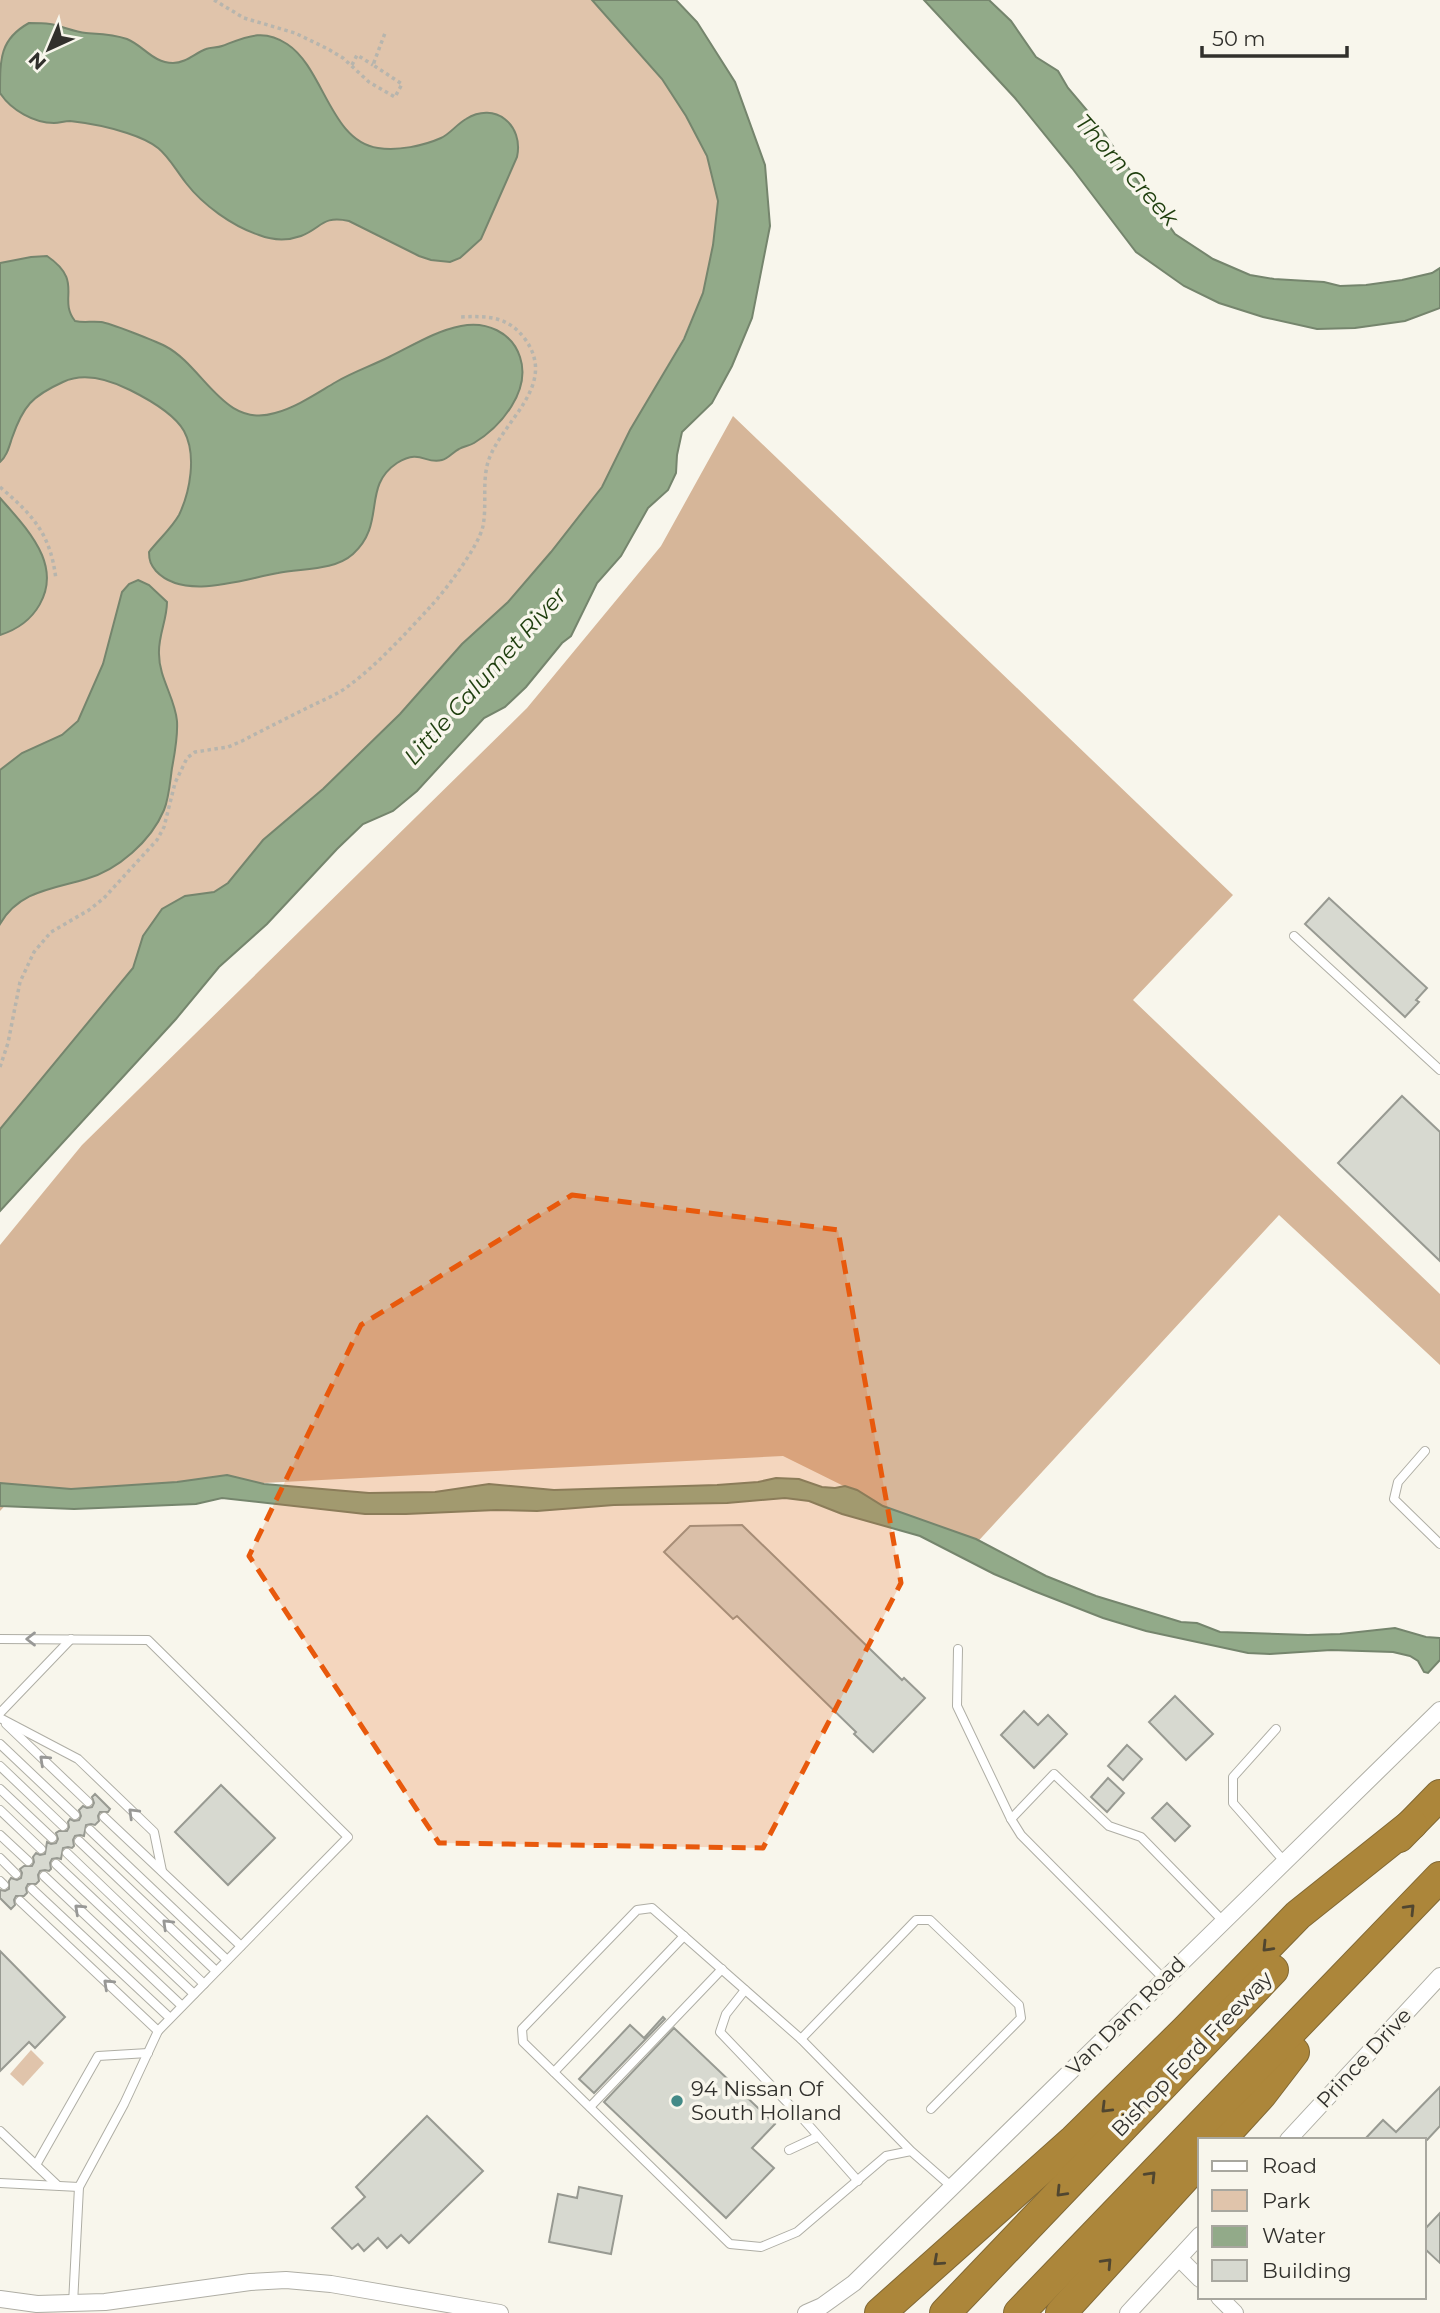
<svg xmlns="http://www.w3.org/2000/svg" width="1440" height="2313" viewBox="0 0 1440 2313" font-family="Montserrat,sans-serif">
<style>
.green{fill:#e0c4ab}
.forest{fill:#d6b699}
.water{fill:#92aa89;stroke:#75856d;stroke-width:2}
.building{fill:#d7d9d0;stroke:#989a92;stroke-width:2}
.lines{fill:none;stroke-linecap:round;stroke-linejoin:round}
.lane-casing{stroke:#afaea5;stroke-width:10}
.street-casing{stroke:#afaea5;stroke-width:18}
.highway-casing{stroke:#816835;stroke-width:32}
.path{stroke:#b7b5ad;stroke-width:3.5;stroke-dasharray:3.5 3.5;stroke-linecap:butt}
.lane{stroke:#fff;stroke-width:8}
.street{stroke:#fff;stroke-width:16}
.highway{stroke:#ac863a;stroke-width:30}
.oneway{stroke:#989896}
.oneway2{stroke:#504630}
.marked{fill:#e8590c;fill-opacity:0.2;stroke:#e8590c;stroke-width:5;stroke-dasharray:14 9;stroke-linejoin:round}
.poi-dot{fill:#438a87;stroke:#f8f6ec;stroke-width:2.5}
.labels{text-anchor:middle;stroke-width:7;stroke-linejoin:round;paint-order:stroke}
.street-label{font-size:21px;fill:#31302c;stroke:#f8f6ec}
.poi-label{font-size:21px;fill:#31302c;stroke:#f8f6ec;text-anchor:start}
.water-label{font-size:23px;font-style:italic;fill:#1e3e0d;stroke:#f8f6ec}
</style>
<rect width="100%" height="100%" fill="#f8f6ec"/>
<!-- green -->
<g class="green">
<polygon points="0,0 592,0 662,79 686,116 707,156 718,201 713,245 703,293 683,339 630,430 602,487 551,552 508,602 462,644 400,714 323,789 263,840 228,883 214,892 185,896 143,936 134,968 0,1129"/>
<polygon points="31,2050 44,2063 23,2086 10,2074"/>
</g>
<!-- forest -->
<polygon class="forest" points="733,416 1233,895 1133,1000 1440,1294 1440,1365 1279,1215 971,1549 783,1456 14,1496 0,1511 0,1245 82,1145 527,708 661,546"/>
<!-- water -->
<g class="water">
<polygon points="592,0 676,0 697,22 735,82 765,165 770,226 752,318 732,366 712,403 682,432 677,455 676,473 668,490 648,508 621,556 597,583 571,636 562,643 526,687 505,707 484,718 417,791 393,811 363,824 337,849 267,924 219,967 176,1019 0,1211 0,1129 133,968 143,936 162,909 185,896 214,892 228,883 263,840 323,789 400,714 462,644 508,602 551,552 602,487 630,430 684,339 703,293 713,245 718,201 707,156 686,116 662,79"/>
<polygon points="924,0 989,0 1011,21 1036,57 1058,71 1068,88 1091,115 1175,234 1213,259 1250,275 1274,279 1324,282 1340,286 1366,285 1402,280 1432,273 1440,268 1440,308 1405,321 1355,328 1317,329 1263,317 1219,303 1184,286 1136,252 1072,168 1015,98"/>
<path d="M29,23C36,23 43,23 50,24C62,26 74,32 86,33C101,34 113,34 127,39C144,46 153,63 173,63C186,63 195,53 206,49C211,47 217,48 222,46C246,37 263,28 287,44C324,68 330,141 378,148C398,151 423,146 441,138C450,134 457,124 466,119C495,101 524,125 517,157L481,239L460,258L450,262L431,260L419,256L349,221C322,215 322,228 301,236C287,241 272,240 259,235C232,226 203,205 186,183C165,155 164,145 127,133C109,127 88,123 70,121C64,121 60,123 54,123C34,123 11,110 0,93C0,58 0,39 29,23Z"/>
<path d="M47,256C85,282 57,298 75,321C84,323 91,321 101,322C110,323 155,341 165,346C204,366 223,429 275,413C297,407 317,393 336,382C353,372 371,366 389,357C412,346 435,331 461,326C486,321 512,332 520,357C531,390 502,426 474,443C469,446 464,446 459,449C453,452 448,459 442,460C425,465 421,448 397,463C361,487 387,523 353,554C334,571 302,568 278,573C243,579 184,601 156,571C151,565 149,561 149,552C159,539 171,529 179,515C190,492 197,455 184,431C174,413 148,399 130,390C110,380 84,372 63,382C32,396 23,406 12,438C9,447 7,456 0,462V263L31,257Z"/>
<path d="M0,498C15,515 33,534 42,555C57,591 35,624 0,635Z"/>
<path d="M138,580L149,585L167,602C167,620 158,636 159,654C159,678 175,698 177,721C178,737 175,752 172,768C170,782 169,798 164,810C151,841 118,870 86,879C52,889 19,891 0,924V770L22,753L62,735L78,721L103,664L122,592L129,584Z"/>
<polygon points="227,1475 264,1484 369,1493 435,1492 489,1484 554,1490 717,1485 758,1482 776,1478 799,1479 822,1487 835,1488 845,1486 857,1490 883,1506 976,1539 1046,1576 1096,1596 1181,1622 1197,1623 1220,1632 1308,1635 1340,1634 1395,1628 1426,1637 1440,1638 1440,1660 1428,1673 1424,1672 1418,1661 1410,1656 1393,1652 1331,1650 1270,1654 1248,1653 1146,1631 1103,1618 1034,1591 994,1574 920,1536 842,1514 809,1501 785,1498 727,1503 614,1505 537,1511 496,1510 406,1514 365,1514 222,1498 196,1504 123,1507 74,1509 0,1506 0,1483 71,1489 177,1482"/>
</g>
<!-- building -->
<g class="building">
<polygon points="1329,898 1427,988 1416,1000 1419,1002 1405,1017 1305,924"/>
<polygon points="1402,1096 1440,1132 1440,1261 1338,1163"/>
<polygon points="742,1525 902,1680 904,1678 925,1698 873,1752 854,1734 856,1732 737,1616 733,1619 664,1552 690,1526"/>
<polygon points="1175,1696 1213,1734 1186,1760 1149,1722"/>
<polygon points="1024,1711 1038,1725 1048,1715 1067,1734 1034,1768 1001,1735"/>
<polygon points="1127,1745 1142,1759 1123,1780 1108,1766"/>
<polygon points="1108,1778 1124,1793 1107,1812 1091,1797"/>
<polygon points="221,1785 275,1838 228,1885 175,1832"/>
<polygon points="95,1794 110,1809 108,1812 100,1812 98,1816 99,1821 95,1825 91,1824 86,1825 84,1836 80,1835 75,1836 73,1840 74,1846 72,1848 68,1847 63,1848 61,1859 57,1858 52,1859 50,1863 51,1869 49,1871 45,1870 40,1871 38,1875 39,1881 36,1884 28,1884 26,1888 27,1893 24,1896 16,1896 14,1900 15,1905 11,1909 0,1898 0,1890 5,1891 9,1889 9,1881 11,1878 17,1880 21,1878 22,1873 20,1869 24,1866 32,1866 34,1862 33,1857 36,1853 40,1855 45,1854 47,1842 51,1844 56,1843 58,1839 56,1833 59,1831 67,1831 69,1827 68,1822 70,1819 74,1821 79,1820 81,1816 79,1810 83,1806 87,1808 92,1807 94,1803 92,1797"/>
<polygon points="1167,1803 1190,1826 1175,1841 1152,1818"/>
<polygon points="0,1951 65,2017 35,2048 29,2042 0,2071"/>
<polygon points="663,2017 665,2019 594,2093 579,2079 630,2025 644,2038"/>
<polygon points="674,2028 775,2124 752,2148 774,2168 726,2218 604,2102"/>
<polygon points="1440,2087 1440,2126 1427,2140 1364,2140 1383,2120 1396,2132"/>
<polygon points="427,2116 483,2171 409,2243 401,2235 387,2248 378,2238 364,2251 358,2244 352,2249 332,2228 365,2197 356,2187"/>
<polygon points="579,2187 622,2196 611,2254 549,2242 558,2194 577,2198"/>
<polygon points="1440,2213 1440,2263 1424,2248 1424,2230"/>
</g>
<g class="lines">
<defs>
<g id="lane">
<polyline points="1294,936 1440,1070"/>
<polyline points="1425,1451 1398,1482 1394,1499 1440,1544"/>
<polyline points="0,1639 148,1640 348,1837 158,2031 124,2104 79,2187 73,2304"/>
<polyline points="958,1649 957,1706 1011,1819 1021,1835 1164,1979"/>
<polyline points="0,1713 71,1639"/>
<polyline points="0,1718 78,1759 154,1832 162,1871"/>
<polyline points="6,1724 88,1802"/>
<polyline points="1276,1729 1233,1777 1233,1803 1284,1861"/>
<polyline points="0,1744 75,1815"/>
<polyline points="0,1766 63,1826"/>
<polyline points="0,1789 52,1838"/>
<polyline points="0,1810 41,1849"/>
<polyline points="104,1817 241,1946"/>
<polyline points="1011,1819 1054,1774 1109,1826 1141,1837 1223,1921"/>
<polyline points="90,1830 227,1960"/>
<polyline points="0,1835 28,1861"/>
<polyline points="79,1841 216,1971"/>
<polyline points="67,1853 204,1984"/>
<polyline points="0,1858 16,1874"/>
<polyline points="56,1864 194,1994"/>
<polyline points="44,1876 182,2006"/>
<polyline points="0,1881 4,1885"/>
<polyline points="32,1889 170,2018"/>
<polyline points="20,1901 158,2031"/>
<polyline points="745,1990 726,2014 720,2032 804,2120 858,2181"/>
<polyline points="801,2039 916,1920 930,1920 1019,2005 1021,2018 931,2109"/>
<polyline points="554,2072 684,1936"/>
<polyline points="590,2107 722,1969"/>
<polyline points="0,2131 57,2185"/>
<polyline points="789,2150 817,2137"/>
<polyline points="911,2151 801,2039 652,1908 637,1910 522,2029 523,2042 730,2244 761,2247 797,2232 886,2156 911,2151 952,2187"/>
<polyline points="36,2165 98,2056 148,2053"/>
<polyline points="0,2183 79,2187"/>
</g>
<g id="street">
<polyline points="1288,2140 1440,1976"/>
<polyline points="1179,2258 1200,2279"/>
<polyline points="1219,2297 1235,2313"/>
<polyline points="0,2299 37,2304 105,2302 250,2282 286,2280 331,2284 500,2313"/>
<polyline points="806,2313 822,2306 854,2283 1440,1710"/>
<polyline points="1128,2313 1200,2235"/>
</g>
<g id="highway">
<polyline points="1399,1837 1440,1795"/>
<polyline points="1220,2140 1261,2095 1294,2052"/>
<polyline points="880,2313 1074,2140 1187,2029 1298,1915 1412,1824"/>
<polyline points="945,2313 1273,1970"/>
<polyline points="1019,2313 1440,1877"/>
<polyline points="1061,2313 1200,2161"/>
</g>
</defs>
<!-- lane casing -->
<use href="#lane" class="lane-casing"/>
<!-- street casing -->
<use href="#street" class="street-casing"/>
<!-- highway casing -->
<use href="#highway" class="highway-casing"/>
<!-- path -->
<g class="path">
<polyline points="214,0 244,18 295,33 328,49 343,58 369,82 395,97 402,84 373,65 385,33"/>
<polyline points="352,65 357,55 373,65"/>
<path d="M0,487C34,516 51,535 56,580"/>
<path d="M0,1067L8,1043L20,982L34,952L51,932L89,910L104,898L157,840L164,827L175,783L187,758L195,752L228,747L242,741C265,729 287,718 309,707C323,700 339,694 351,684C378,664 408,631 431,606C445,591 479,546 483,526C487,505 482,483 488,462C501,421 559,386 525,339C507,315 486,316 459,317"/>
</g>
<!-- lane -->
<use href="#lane" class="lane"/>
<!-- street -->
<use href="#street" class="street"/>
<!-- highway -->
<use href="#highway" class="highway"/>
</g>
<!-- one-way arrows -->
<defs><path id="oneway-chevron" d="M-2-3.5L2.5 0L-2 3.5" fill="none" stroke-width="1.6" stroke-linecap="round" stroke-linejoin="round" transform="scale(1.75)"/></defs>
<g class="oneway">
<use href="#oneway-chevron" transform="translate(31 1639) rotate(-180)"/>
<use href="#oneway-chevron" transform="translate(44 1760) rotate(-137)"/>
<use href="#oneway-chevron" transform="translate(133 1813) rotate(-136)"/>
<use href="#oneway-chevron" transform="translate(79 1909) rotate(-137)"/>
<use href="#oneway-chevron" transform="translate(167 1924) rotate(-136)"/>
<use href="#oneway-chevron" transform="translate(108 1984) rotate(-137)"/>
</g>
<g class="oneway2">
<use href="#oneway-chevron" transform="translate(1410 1909) rotate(-46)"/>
<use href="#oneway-chevron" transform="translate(1267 1947) rotate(134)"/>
<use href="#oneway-chevron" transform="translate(1106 2108) rotate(135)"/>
<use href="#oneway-chevron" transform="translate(1151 2176) rotate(-46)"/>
<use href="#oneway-chevron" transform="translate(1061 2192) rotate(134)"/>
<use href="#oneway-chevron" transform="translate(938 2261) rotate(138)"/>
<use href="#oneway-chevron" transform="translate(1107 2263) rotate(-47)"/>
</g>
<!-- marked area -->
<path class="marked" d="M572,1195L838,1230L901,1583L763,1848L439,1843L249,1556L361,1325Z"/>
<!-- markers -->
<circle class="poi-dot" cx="677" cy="2101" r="7"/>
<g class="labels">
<!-- street labels -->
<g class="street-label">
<text transform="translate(1126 2016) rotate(-45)" y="7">Van Dam Road</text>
<text transform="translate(1192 2054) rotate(-46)" y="7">Bishop Ford Freeway</text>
<text transform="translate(1364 2058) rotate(-47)" y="7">Prince Drive</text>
</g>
<!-- poi labels -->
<g class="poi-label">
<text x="691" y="2096">94 Nissan Of<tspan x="691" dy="24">South Holland</tspan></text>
</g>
<!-- water labels -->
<g class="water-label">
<text transform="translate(1127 170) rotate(48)" y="8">Thorn Creek</text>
<text transform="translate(485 676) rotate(-48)" y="8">Little Calumet River</text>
</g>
</g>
<!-- legend -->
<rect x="1198" y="2138" width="228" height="161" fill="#f8f6ec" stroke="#a8a79f" stroke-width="2"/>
<rect x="1212" y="2161" width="35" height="10" fill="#ffffff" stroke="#a8a79f" stroke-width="2"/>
<text x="1262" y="2173" font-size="21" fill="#31302c">Road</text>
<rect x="1212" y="2190" width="35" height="21" fill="#e0c4ab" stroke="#a8a79f" stroke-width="2"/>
<text x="1262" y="2208" font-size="21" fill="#31302c">Park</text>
<rect x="1212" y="2226" width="35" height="21" fill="#92aa89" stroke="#a8a79f" stroke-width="2"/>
<text x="1262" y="2243" font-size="21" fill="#31302c">Water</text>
<rect x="1212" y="2260" width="35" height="21" fill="#d7d9d0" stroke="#a8a79f" stroke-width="2"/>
<text x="1262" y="2278" font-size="21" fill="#31302c">Building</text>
<!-- north arrow -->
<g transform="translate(49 49) rotate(224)" stroke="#f8f6ec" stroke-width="5" paint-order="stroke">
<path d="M0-5L12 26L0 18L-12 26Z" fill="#31302c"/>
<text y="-10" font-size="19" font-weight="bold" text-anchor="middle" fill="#31302c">N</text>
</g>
<!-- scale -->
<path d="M1202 46v10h145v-10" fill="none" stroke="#31302c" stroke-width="3.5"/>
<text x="1212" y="46" font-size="21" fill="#31302c" stroke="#f8f6ec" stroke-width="5" paint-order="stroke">50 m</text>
</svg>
